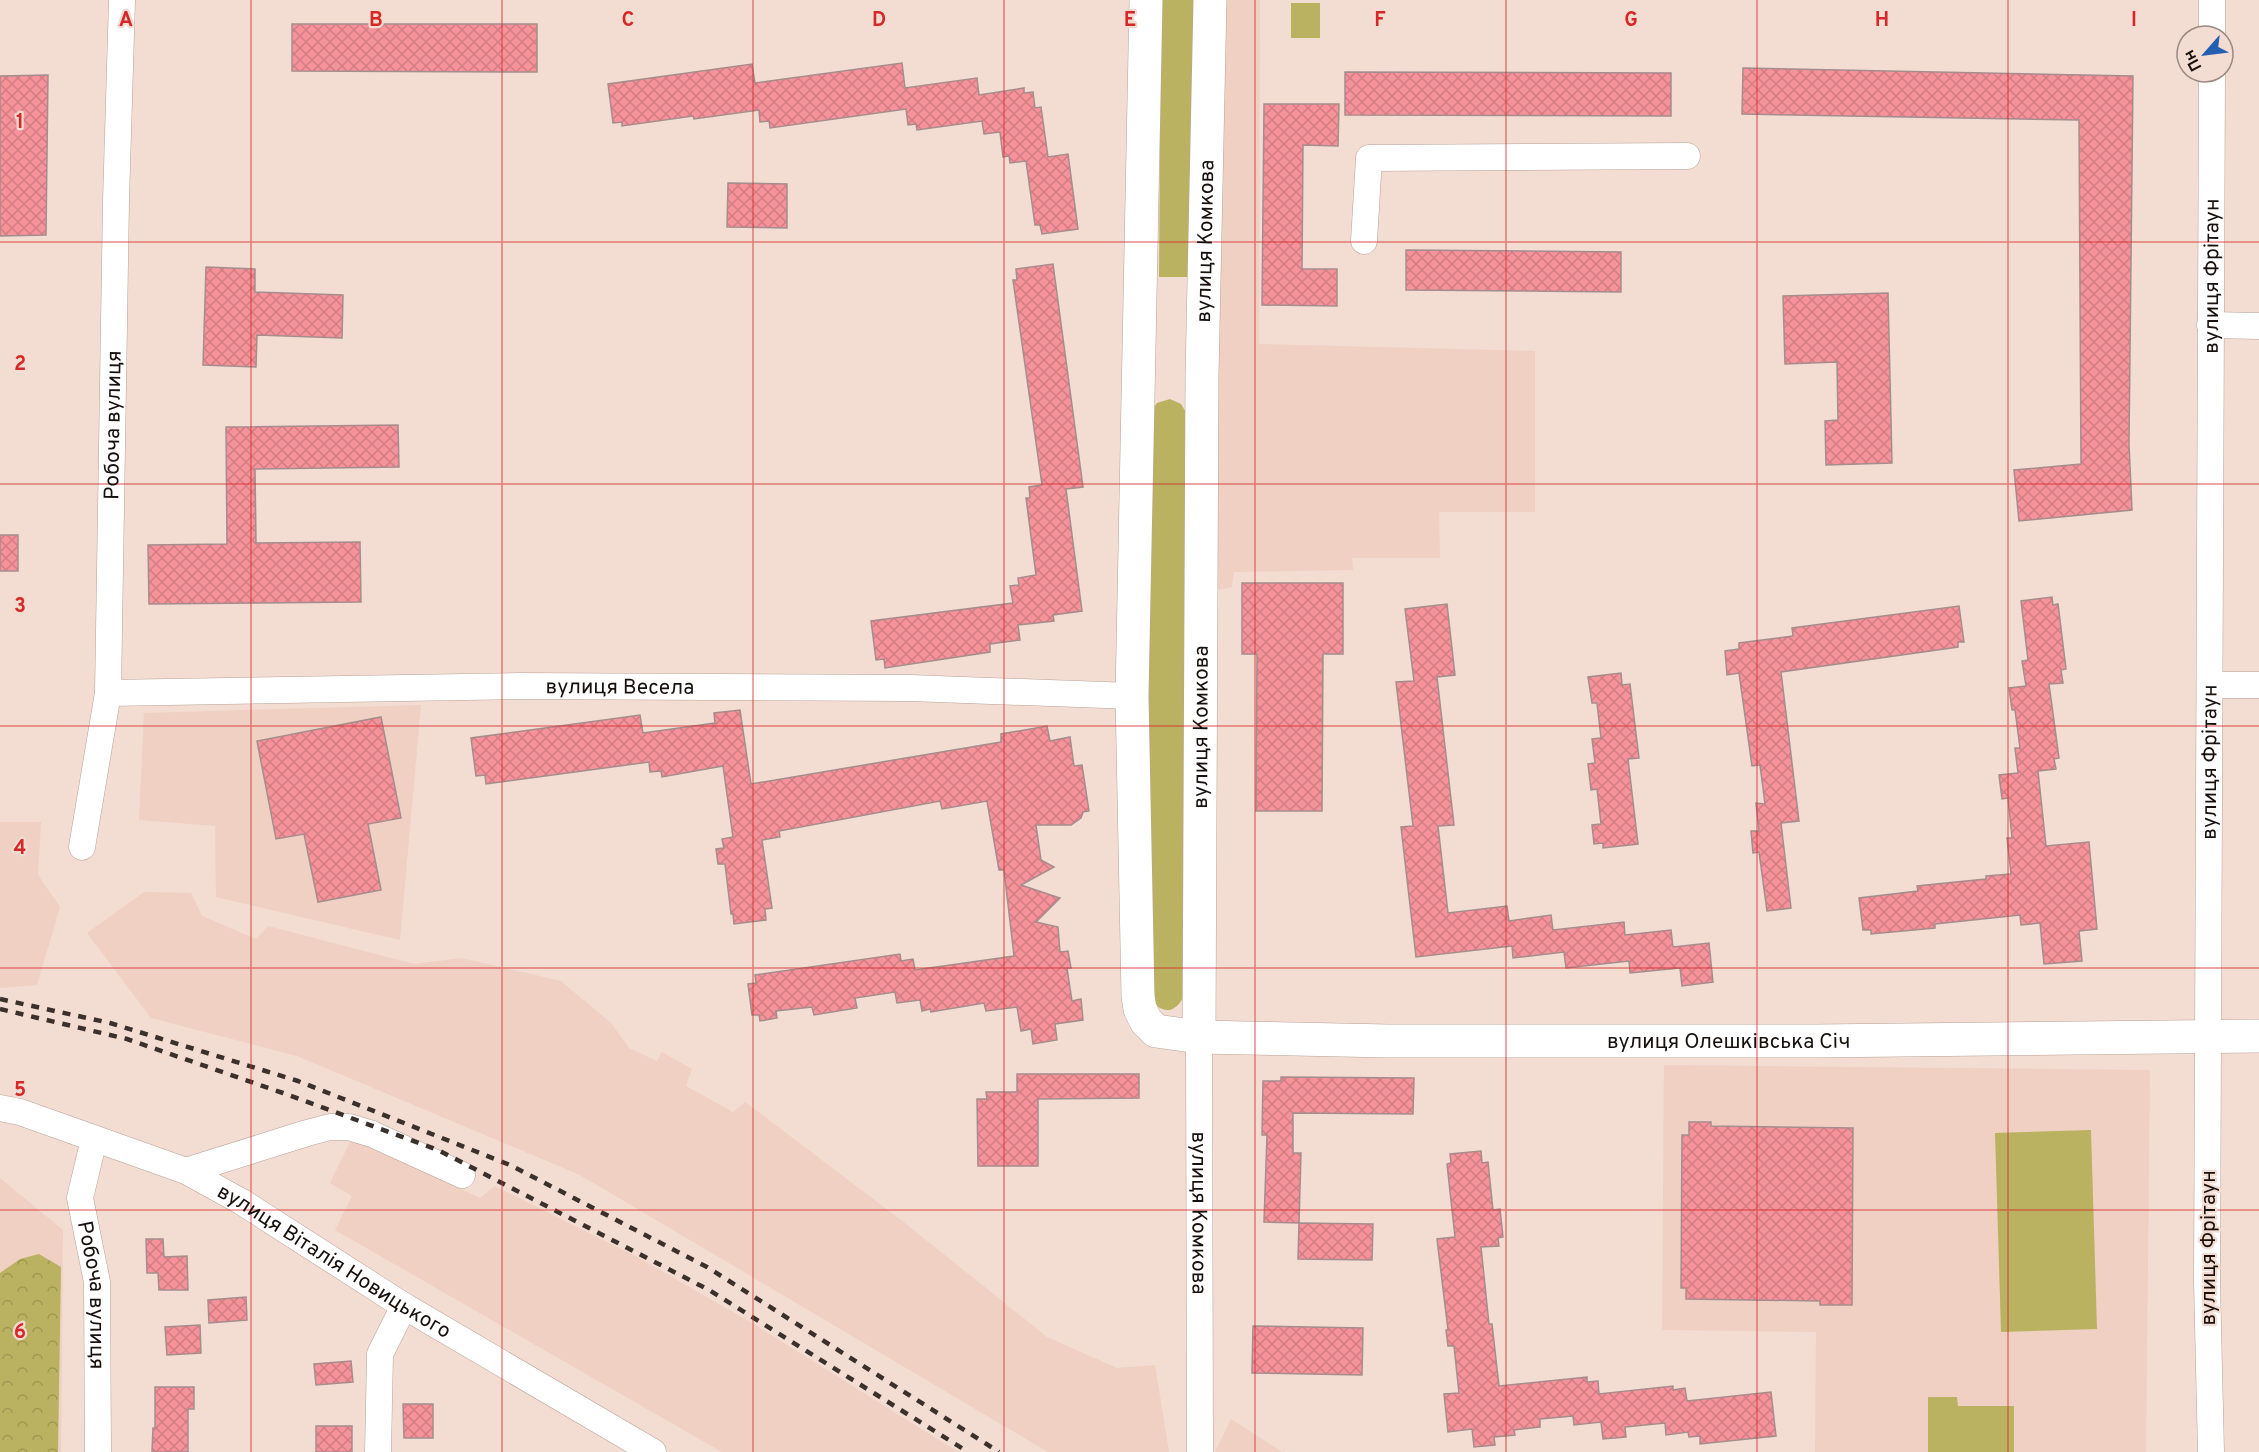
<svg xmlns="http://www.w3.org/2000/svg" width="2259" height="1452" viewBox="0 0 2259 1452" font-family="Overpass,sans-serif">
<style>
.built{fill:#efd0c3}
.green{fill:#bab260}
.forest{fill:url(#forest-crowns)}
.building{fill:url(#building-cross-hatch);stroke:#a58d8e;stroke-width:1.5}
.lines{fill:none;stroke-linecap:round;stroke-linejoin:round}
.street-casing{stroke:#b8a298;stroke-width:27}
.secondary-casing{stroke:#b8a298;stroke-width:34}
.street{stroke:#fff;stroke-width:26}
.secondary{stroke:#fff;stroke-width:33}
.rail{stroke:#3a302c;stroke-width:4.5;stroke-dasharray:8 8;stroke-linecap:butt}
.grid{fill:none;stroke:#d62828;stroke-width:1.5;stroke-opacity:0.55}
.labels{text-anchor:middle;stroke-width:4.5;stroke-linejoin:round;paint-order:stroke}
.street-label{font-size:21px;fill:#17100c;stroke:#f3dcd2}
.grid-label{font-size:20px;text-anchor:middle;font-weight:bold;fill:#d62828;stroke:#f3dcd2;stroke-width:4.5;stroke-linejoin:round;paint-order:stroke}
</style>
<defs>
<pattern id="forest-crowns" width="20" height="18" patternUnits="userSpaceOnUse" patternTransform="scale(1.5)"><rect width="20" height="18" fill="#bab260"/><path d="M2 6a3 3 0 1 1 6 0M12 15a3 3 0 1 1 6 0" fill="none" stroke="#9f9852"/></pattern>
<pattern id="building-cross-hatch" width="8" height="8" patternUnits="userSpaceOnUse" patternTransform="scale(1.5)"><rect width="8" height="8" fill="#f69299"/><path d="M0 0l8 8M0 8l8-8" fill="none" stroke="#d27d83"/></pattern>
</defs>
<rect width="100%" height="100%" fill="#f3dcd2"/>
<!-- built -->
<g class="built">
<polygon points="1216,0 1260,0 1259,344 1535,351 1535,512 1439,512 1440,558 1352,558 1353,570 1234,572 1232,587 1212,591"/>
<polygon points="421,705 400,940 216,897 215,826 139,820 144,713"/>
<polygon points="0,822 41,822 38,875 60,907 37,985 0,988"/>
<polygon points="144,892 191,893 202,916 256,939 268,926 414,964 461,958 561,981 611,1023 629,1048 657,1061 662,1052 692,1069 686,1086 733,1112 745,1102 901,1220 1047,1337 1117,1368 1155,1365 1169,1452 1048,1452 580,1175 297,1056 151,1018 87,933"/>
<polygon points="1664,1065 2150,1070 2146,1452 1815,1452 1816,1332 1662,1330"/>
<polygon points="352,1138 480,1198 495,1186 639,1258 757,1326 958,1452 722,1452 335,1230 352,1196 330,1183"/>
<polygon points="0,1178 63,1230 61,1452 0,1452"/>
<polygon points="1231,1419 1282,1452 1215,1452"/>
</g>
<!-- green -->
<g class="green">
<polygon points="1161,0 1197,0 1196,277 1159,277"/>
<polygon points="1320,3 1320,38 1291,38 1291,3"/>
<path d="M1170,399L1181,404L1187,414L1184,996C1172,1019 1159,1010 1146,996L1150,413L1157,403Z"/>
<polygon points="2091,1130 2097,1329 2001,1332 1995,1133"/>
<polygon points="1928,1397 1957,1397 1958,1406 2014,1406 2014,1452 1928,1452"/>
</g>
<!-- forest -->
<polygon class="forest" points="39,1254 61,1267 58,1452 0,1452 0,1273 20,1259"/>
<!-- building -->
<g class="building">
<polygon points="292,24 537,24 537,72 292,71"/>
<polygon points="902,63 905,88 977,78 979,95 1024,88 1024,93 1033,92 1035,108 1041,107 1048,157 1068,154 1078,229 1042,234 1040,225 1035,225 1026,161 1010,163 1009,156 1003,157 1000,132 984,134 982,121 917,130 916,124 908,125 906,109 770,128 769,121 760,122 759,110 694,119 693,116 622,126 622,122 613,123 608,84 752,64 755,83"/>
<polygon points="1743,68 2133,76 2129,444 2132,510 2019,521 2014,470 2081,464 2079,120 1742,114"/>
<polygon points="1345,72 1671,73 1671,116 1345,115"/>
<polygon points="48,75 46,235 0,236 0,76"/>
<polygon points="1264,104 1339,104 1338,146 1303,145 1302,269 1337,269 1337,306 1262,305"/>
<polygon points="728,183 787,184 787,228 727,227"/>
<polygon points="1406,250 1621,252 1621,292 1406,290"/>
<polygon points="1053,264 1083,487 1066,489 1082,611 1053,615 1054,621 1018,625 1020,640 990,644 990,652 885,668 884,659 876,660 871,621 1013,603 1010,586 1019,585 1018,578 1036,575 1026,498 1030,498 1029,487 1042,485 1013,280 1017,280 1016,269"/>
<polygon points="206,267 255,269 255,292 343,295 342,338 257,335 256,367 203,365"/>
<polygon points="1888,293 1892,463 1826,465 1825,421 1838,420 1837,362 1785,364 1783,296"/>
<polygon points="398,425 399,467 255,469 256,543 360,542 361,602 149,604 148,545 227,544 226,427"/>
<rect x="0" y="535" width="18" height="36"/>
<polygon points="1242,583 1343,583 1343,654 1323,654 1322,811 1256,811 1257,654 1242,654"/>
<polygon points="2052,597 2053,605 2058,604 2066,669 2061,670 2063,683 2049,684 2059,758 2054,759 2056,769 2038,771 2046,846 2089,842 2097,929 2079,931 2082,961 2044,964 2040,923 2021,925 2020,915 1935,924 1935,928 1871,934 1871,930 1863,930 1859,898 1918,891 1917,886 1986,879 1986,876 2011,874 2007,838 2012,838 2008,798 2002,799 1999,775 2018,773 2015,748 2020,748 2015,710 2012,710 2009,688 2026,686 2022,661 2028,660 2021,601"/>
<polygon points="1447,604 1455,675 1437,677 1454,825 1438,826 1448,913 1507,906 1509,921 1551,915 1553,930 1624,922 1625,935 1671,930 1673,947 1709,943 1713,982 1682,986 1680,968 1630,973 1629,961 1566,968 1564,952 1513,958 1512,946 1416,957 1401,827 1413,826 1396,682 1414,681 1405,609"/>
<polygon points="1959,606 1964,642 1958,642 1958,647 1781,672 1799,821 1781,823 1791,908 1767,911 1759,852 1753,853 1751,831 1759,831 1756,803 1765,804 1760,765 1752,766 1739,673 1727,675 1725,651 1739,649 1739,643 1793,636 1792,628"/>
<polygon points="1621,673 1622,685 1630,684 1639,758 1628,759 1638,844 1603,848 1603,843 1594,844 1592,825 1601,824 1597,789 1591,790 1588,764 1595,763 1592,739 1601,738 1597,703 1592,703 1588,677"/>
<polygon points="740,710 751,784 1001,742 1001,734 1047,726 1050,741 1070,737 1074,766 1082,765 1089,811 1083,812 1081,818 1071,825 1036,825 1041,860 1054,867 1021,885 1060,898 1036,922 1058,927 1060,952 1068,951 1071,968 1067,968 1072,1001 1081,999 1083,1020 1055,1024 1057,1040 1033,1044 1031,1029 1021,1031 1017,1007 986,1011 984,1003 931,1012 930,1009 922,1011 920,1000 897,1003 895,992 855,998 857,1008 814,1015 812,1007 776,1011 777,1018 760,1021 759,1015 752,1015 748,984 756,983 755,975 900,954 901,961 913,959 915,970 1014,956 1004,870 999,870 987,801 942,809 940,801 779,831 780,837 762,840 772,908 765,909 766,920 734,924 733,914 731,914 725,864 718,864 716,849 724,848 722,839 733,837 723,766 662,777 661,771 650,772 649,762 486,784 485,775 476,776 471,738 640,715 643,733 715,723 714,713"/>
<polygon points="381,717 401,818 368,824 381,890 318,902 304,834 276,839 257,741"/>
<polygon points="1017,1074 1139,1074 1139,1098 1038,1099 1038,1166 978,1166 977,1099 987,1099 986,1092 1017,1092"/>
<polygon points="1281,1077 1414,1078 1413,1114 1293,1113 1293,1153 1301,1153 1299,1223 1264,1222 1267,1135 1262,1135 1263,1081 1281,1081"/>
<polygon points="1689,1122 1711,1122 1711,1126 1853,1128 1852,1305 1820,1305 1820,1301 1686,1299 1686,1288 1681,1288 1682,1135 1689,1135"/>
<polygon points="1481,1151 1482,1163 1488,1162 1493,1210 1500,1209 1503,1237 1498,1238 1499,1246 1481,1247 1489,1324 1492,1324 1499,1386 1587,1377 1587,1382 1598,1381 1599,1394 1673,1386 1673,1390 1685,1388 1687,1401 1771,1392 1776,1436 1700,1444 1700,1436 1689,1437 1688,1432 1666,1435 1665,1423 1625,1427 1626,1437 1603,1439 1601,1422 1574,1425 1573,1416 1540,1419 1540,1427 1514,1430 1515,1435 1494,1437 1495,1445 1474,1447 1472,1429 1448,1432 1444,1394 1459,1393 1454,1346 1448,1346 1446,1330 1448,1330 1437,1239 1455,1237 1447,1164 1451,1163 1450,1154"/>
<polygon points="1299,1223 1373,1224 1372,1260 1298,1259"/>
<polygon points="146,1239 163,1239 164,1257 187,1256 188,1290 159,1290 158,1273 147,1273"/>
<polygon points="246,1297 247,1320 209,1323 208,1300"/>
<polygon points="200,1325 201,1353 167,1355 165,1327"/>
<polygon points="1253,1326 1363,1328 1362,1375 1252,1373"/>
<polygon points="351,1361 353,1382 316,1385 314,1364"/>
<polygon points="155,1387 194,1387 194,1409 188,1409 188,1452 152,1452 153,1428 155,1428"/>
<polygon points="403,1404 433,1404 433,1438 404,1438"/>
<rect x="316" y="1426" width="36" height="26"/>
</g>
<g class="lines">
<defs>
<g id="street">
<polyline points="2212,36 2212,0"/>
<polyline points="1364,241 1369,158 1687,156"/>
<polyline points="2210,325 2259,326"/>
<polyline points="2210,685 2259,685"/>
<path id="s1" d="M108,693L520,686L910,688L1132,696"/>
<path id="s2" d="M82,847L108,693L116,201L122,0"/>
<path id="s3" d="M1199,1037L1200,1452"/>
<path id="s4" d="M0,1108L20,1112L186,1171L242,1202L404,1306L653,1452"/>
<path id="s5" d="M94,1139L80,1198L97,1282L98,1452"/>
<polyline points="186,1171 307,1133 330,1127 349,1127 372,1134 462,1175"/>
<polyline points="378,1452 380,1354 404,1306"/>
<path id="s6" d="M2211,1452L2207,1283L2212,72"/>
</g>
<g id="secondary">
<path id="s7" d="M1146,0L1132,696L1138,996L1140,1009L1146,1021L1156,1031L1199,1037L1388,1041H1817L2259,1036"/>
<path id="s8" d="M1199,1037L1202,375L1210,0"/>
</g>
</defs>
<!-- street casing -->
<use href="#street" class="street-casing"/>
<!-- secondary casing -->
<use href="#secondary" class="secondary-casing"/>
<!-- street -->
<use href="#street" class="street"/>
<!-- secondary -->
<use href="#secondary" class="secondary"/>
<!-- rail -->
<g class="rail">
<polyline points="0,999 110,1023 298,1081 510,1165 707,1267 999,1452"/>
<polyline points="0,1009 127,1039 283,1093 438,1150 709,1290 968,1452"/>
</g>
</g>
<!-- grid -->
<path class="grid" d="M251,0V1452M502,0V1452M753,0V1452M1004,0V1452M1255,0V1452M1506,0V1452M1757,0V1452M2008,0V1452M0,242H2259M0,484H2259M0,726H2259M0,968H2259M0,1210H2259"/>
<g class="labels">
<!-- street labels -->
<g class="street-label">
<text dy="7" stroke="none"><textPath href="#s8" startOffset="796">вулиця Комкова</textPath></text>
<text dy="7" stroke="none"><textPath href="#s6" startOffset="1176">вулиця Фрітаун</textPath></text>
<text dy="7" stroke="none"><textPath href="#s2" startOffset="424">Робоча вулиця</textPath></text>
<text dy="7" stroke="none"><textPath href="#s1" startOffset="512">вулиця Весела</textPath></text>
<text dy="7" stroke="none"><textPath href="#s8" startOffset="310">вулиця Комкова</textPath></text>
<text dy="7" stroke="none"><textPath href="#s6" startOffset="690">вулиця Фрітаун</textPath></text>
<text dy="7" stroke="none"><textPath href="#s7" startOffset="1610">вулиця Олешківська Січ</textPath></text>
<text dy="7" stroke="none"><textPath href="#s3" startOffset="176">вулиця Комкова</textPath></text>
<text transform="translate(2208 1248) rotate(-90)" y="7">вулиця Фрітаун</text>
<text dy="7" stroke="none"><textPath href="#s4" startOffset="370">вулиця Віталія Новицького</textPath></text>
<text dy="7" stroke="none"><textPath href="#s5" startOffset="159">Робоча вулиця</textPath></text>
</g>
</g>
<g class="grid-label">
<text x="126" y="26">A</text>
<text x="376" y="26">B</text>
<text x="628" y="26">C</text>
<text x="879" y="26">D</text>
<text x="1130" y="26">E</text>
<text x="1380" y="26">F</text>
<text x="1631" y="26">G</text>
<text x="1882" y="26">H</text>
<text x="2134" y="26">I</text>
<text x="20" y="128">1</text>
<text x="20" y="370">2</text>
<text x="20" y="612">3</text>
<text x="20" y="854">4</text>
<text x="20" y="1096">5</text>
<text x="20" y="1338">6</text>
</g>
<!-- north arrow -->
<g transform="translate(2205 54) rotate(242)"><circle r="28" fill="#f3dcd2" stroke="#9b8a83" stroke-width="1.5"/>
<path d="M0-4.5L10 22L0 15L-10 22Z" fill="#2360b2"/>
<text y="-9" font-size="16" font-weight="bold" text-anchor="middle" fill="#17100c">Пн</text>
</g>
</svg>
